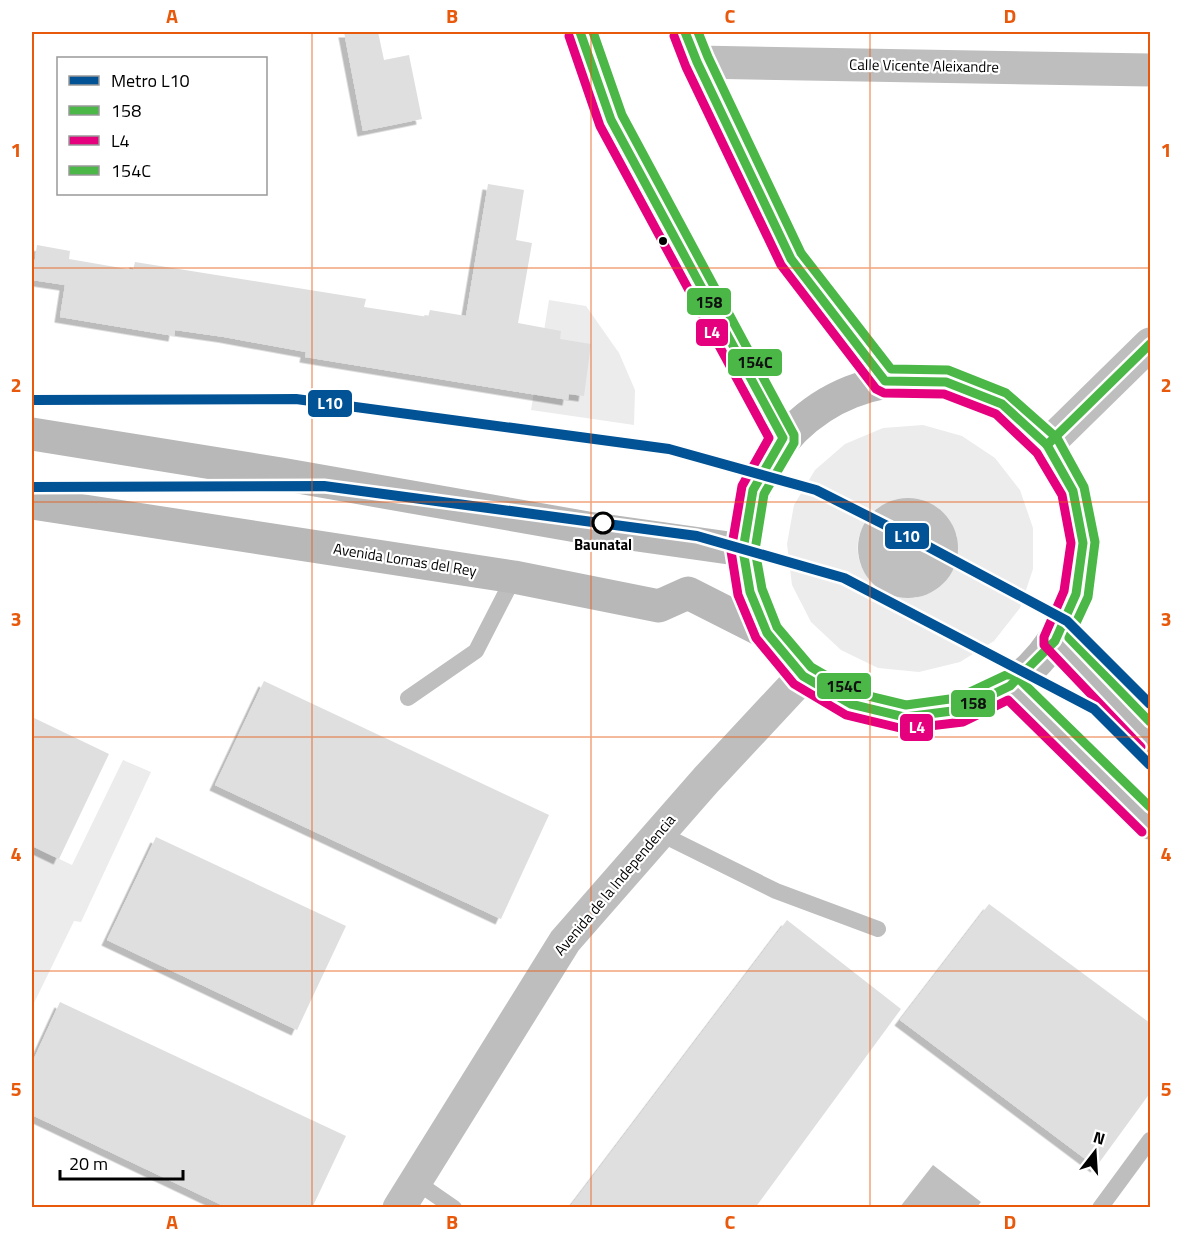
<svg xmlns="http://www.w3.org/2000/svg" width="1182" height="1239" viewBox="0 0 1182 1239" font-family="'Titillium Web',sans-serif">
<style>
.green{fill:#ececec;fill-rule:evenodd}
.water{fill:#bfbfbf}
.building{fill:#dfdfdf;filter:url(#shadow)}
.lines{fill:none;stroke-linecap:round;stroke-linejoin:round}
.lane{stroke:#bebebe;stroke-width:16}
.street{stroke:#bebebe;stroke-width:33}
.secondary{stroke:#b8b8b8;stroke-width:33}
.bus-1-casing{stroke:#fff;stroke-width:14}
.bus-2-casing{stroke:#fff;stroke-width:14}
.bus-3-casing{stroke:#fff;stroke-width:14}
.bus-1{stroke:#4ab747;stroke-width:9}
.bus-2{stroke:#e5007d;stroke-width:9}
.bus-3{stroke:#4ab747;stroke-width:9}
.metro-1-casing{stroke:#fff;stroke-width:15}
.metro-1{stroke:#015396;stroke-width:10}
.grid{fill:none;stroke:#e8590c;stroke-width:1.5;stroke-opacity:0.55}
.bus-dot{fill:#000;stroke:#fff;stroke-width:2}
.stop-dot{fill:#fff;stroke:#000;stroke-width:3}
.labels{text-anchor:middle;stroke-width:4.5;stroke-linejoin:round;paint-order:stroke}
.street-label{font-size:15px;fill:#000;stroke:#fff}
.stop-label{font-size:15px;font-weight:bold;fill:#000;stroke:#fff}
.line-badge{stroke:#fff;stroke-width:2}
.badge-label{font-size:16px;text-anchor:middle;font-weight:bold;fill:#fff}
.pale-badge-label{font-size:16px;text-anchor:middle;font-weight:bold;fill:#111}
.neatline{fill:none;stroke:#e8590c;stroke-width:2}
.grid-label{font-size:20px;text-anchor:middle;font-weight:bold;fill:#e8590c}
</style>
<defs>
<filter id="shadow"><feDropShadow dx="-5.5" dy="5.5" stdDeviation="0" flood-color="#0004"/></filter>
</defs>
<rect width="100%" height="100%" fill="#fff"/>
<!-- green -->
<g class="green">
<polygon points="549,300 586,306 619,353 635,390 634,425 531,410"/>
<path d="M923,425L962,436L995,458L1020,490L1033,528V569L1020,608L994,641L960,662L919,672L878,668L841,650L811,622L792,585L787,544L794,505L815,470L845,444L883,428ZM909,498C935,508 944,509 957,536L916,598C844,597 835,509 909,498Z"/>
<polygon points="123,760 151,772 81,922 74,921 32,1007 32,846 72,865"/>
</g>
<!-- water -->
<g class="water">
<circle cx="908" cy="548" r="50"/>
<polygon points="933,1165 981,1202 977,1207 900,1207"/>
</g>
<!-- building -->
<g class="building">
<polygon points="344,32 378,32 384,60 409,55 422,119 363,131"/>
<polygon points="488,184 524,190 516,240 532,243 518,323 561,331 560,339 591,344 584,396 569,394 568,400 305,357 306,352 224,337 175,330 174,336 60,317 65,285 32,280 37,245 70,251 69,259 133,270 135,262 366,299 364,307 397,312 428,317 430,310 466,316"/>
<polygon points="264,681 549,815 501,919 215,785"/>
<polygon points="32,717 109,754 59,859 32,846"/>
<polygon points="156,837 346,926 297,1030 107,940"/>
<polygon points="989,904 1150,1023 1150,1093 1096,1167 900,1020"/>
<polygon points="787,920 901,1009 755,1208 569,1208"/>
<polygon points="60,1002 346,1136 312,1208 228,1208 32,1115 32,1063"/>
</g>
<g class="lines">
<!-- lane -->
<g class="lane">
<polyline points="408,698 476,651 514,577"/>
<polyline points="659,833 776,891 878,929"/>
<polyline points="415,1181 454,1208"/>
<polyline points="1100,1208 1150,1140"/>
</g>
<!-- street -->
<g class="street">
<polyline points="697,62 1150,70"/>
<polyline points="1047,445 1150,344"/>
<polyline points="399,1208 565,941 706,780 803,676"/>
</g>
<!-- secondary -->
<g class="secondary">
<polyline points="580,32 611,120 783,438"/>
<polyline points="685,32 697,62 791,259 885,381"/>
<circle cx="913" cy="548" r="168"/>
<polyline points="32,434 281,474 588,528 743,550"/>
<polyline points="32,503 514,577 659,606 688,593 767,633"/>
<polyline points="1055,641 1150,739"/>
<polyline points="1010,686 1150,823"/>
</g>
<defs>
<g id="bus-1">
<polyline points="580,32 611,120 783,438 753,490 743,550 750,592 767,633 803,676 851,704 905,717 960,710 1010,686 1055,641 1076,594 1083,543 1073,491 1047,445 1002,404 946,382 885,381 791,259 697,62 685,32"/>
<polyline points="1047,445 1150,344"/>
</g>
<g id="bus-2">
<polyline points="569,36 600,126 769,438 742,486 731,551 738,595 756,638 794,684 846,715 904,729 963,722 1008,700 1142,832"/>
<polyline points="674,36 686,67 781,265 876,389 884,393 944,394 996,414 1037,453 1062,495 1071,543 1064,591 1044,637 1044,645 1141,747"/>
</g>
<g id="bus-3">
<polyline points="593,32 622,115 794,435 794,443 764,494 755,550 762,589 777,627 811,667 856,693 906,705 957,698 1006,675 1015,675 1150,807"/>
<polyline points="698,32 708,57 801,253 891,369 948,370 1006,393 1057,438 1084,487 1095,542 1088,597 1069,638 1150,722"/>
</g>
</defs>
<!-- bus-1 casing -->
<use href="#bus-1" class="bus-1-casing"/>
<!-- bus-2 casing -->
<use href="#bus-2" class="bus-2-casing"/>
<!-- bus-3 casing -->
<use href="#bus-3" class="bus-3-casing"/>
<!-- bus-1 -->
<use href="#bus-1" class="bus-1"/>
<!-- bus-2 -->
<use href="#bus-2" class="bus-2"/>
<!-- bus-3 -->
<use href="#bus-3" class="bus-3"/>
<defs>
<g id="metro-1">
<polyline points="32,400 296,399 669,449 816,490 927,546 1067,621 1150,704"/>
<polyline points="32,487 324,486 697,536 844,578 1094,709 1150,765"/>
</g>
</defs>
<!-- metro-1 casing -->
<use href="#metro-1" class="metro-1-casing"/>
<!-- metro-1 -->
<use href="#metro-1" class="metro-1"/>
</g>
<!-- grid -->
<path class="grid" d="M312,32V1208M591,32V1208M870,32V1208M32,268H1150M32,502H1150M32,737H1150M32,971H1150"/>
<!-- markers -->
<circle class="bus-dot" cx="663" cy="241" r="5"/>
<circle class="stop-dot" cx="603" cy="523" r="10"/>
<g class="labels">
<!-- street labels -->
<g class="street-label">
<text transform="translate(924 66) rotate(1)" y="5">Calle Vicente Aleixandre</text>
<text transform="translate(405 560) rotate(9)" y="5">Avenida Lomas del Rey</text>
<text transform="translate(615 885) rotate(-50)" y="5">Avenida de la Independencia</text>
</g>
<!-- stop labels -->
<g class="stop-label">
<text x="603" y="550">Baunatal</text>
</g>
</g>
<g class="line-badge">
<rect x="686" y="287" width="46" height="29" rx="6" fill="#4ab747"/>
<rect x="695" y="318" width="34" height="29" rx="6" fill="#e5007d"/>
<rect x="727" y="348" width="56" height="29" rx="6" fill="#4ab747"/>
<rect x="307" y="389" width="46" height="29" rx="6" fill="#015396"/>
<rect x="884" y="522" width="46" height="28" rx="6" fill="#015396"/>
<rect x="816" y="672" width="56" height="28" rx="6" fill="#4ab747"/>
<rect x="950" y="689" width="46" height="29" rx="6" fill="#4ab747"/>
<rect x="899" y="713" width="35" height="29" rx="6" fill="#e5007d"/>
</g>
<g class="badge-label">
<text x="712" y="338">L4</text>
<text x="330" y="409">L10</text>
<text x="907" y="542">L10</text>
<text x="917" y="733">L4</text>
</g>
<g class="pale-badge-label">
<text x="709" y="308">158</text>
<text x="755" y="368">154C</text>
<text x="844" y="692">154C</text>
<text x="973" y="709">158</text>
</g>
<!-- border -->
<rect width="1182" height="1239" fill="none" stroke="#ffffff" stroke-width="66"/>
<!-- legend -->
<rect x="57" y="57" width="210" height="138" fill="#ffffff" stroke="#999999" stroke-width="1.5"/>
<rect x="69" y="76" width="30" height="9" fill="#015396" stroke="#999999" stroke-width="1.5"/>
<text x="111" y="87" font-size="18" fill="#000000">Metro L10</text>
<rect x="69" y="106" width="30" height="9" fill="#4ab747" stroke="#999999" stroke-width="1.5"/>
<text x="111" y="117" font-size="18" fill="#000000">158</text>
<rect x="69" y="136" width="30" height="9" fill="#e5007d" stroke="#999999" stroke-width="1.5"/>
<text x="111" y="147" font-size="18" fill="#000000">L4</text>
<rect x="69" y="166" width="30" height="9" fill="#4ab747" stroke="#999999" stroke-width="1.5"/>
<text x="111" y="177" font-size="18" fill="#000000">154C</text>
<!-- north arrow -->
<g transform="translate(1095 1152) rotate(17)" stroke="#ffffff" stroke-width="4.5" paint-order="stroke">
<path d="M0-4.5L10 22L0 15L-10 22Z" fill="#000000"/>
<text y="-9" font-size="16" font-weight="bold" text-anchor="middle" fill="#000000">N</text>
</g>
<!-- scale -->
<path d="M60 1170v9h123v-9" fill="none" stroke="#000000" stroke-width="3"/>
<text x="69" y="1170" font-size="18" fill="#000000" stroke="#ffffff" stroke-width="4.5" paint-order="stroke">20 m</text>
<rect x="33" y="33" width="1116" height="1173" class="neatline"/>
<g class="grid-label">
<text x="172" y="23">A</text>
<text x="452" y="23">B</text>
<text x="730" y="23">C</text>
<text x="1010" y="23">D</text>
<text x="16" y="157">1</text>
<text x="1166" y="157">1</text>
<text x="16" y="392">2</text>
<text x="1166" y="392">2</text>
<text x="16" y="626">3</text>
<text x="1166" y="626">3</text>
<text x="16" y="861">4</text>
<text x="1166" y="861">4</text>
<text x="16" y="1096">5</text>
<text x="1166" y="1096">5</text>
<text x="172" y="1229">A</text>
<text x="452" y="1229">B</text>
<text x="730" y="1229">C</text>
<text x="1010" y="1229">D</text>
</g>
</svg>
